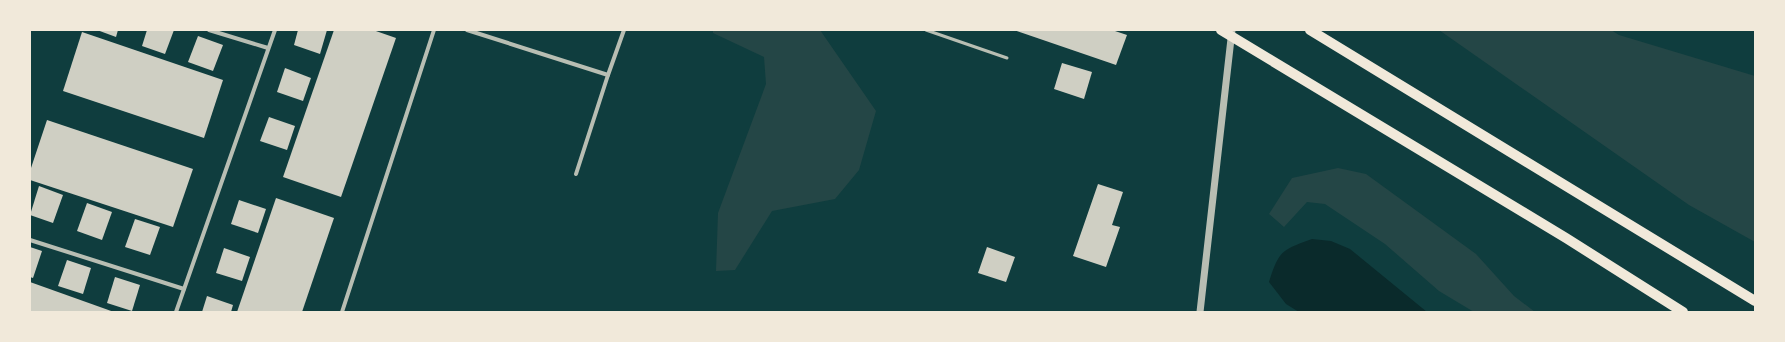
<svg xmlns="http://www.w3.org/2000/svg" width="1785" height="342" viewBox="0 0 1785 342" font-family="'Titillium Web',sans-serif">
<style>
.green{fill:#244646}
.water{fill:#0a2a2b}
.building{fill:#cfcfc3}
.lines{fill:none;stroke-linecap:round;stroke-linejoin:round}
.service{stroke:#b8beb3;stroke-width:3}
.minor{stroke:#b8beb3;stroke-width:4}
.tertiary{stroke:#b8beb3;stroke-width:7}
.primary{stroke:#f1e9da;stroke-width:10}
</style>
<rect width="100%" height="100%" fill="#0f3d3e"/>
<!-- green -->
<g class="green">
<polygon points="713,30 820,30 876,111 859,170 835,199 772,211 735,270 716,271 718,213 766,84 764,57 713,33"/>
<polygon points="1439,30 1611,30 1619,35 1755,76 1755,242 1689,205"/>
<polygon points="1338,168 1366,174 1476,254 1514,296 1535,312 1474,312 1439,291 1385,244 1325,204 1307,202 1284,227 1269,214 1292,178"/>
</g>
<!-- water -->
<path class="water" d="M1312,239L1331,241L1350,249L1427,312H1299L1286,304L1269,282C1279,250 1282,250 1312,239Z"/>
<!-- building -->
<g class="building">
<polygon points="97,30 118,30 116,37"/>
<polygon points="147,30 174,30 165,54 142,46"/>
<polygon points="298,30 327,30 320,54 294,45"/>
<polygon points="334,30 373,30 396,38 341,197 283,177"/>
<polygon points="1014,30 1112,30 1127,35 1116,65"/>
<polygon points="82,32 223,80 204,138 63,91"/>
<polygon points="198,36 223,45 213,71 188,62"/>
<polygon points="1062,63 1092,72 1084,99 1054,89"/>
<polygon points="285,68 311,78 303,101 277,92"/>
<polygon points="269,117 295,126 287,150 260,141"/>
<polygon points="47,120 193,169 173,227 30,180 30,171"/>
<polygon points="1098,184 1123,192 1112,225 1120,227 1106,267 1073,256"/>
<polygon points="39,186 63,195 53,223 30,215"/>
<polygon points="276,198 334,218 302,312 237,312"/>
<polygon points="239,200 266,209 258,233 231,224"/>
<polygon points="87,203 112,212 102,240 77,231"/>
<polygon points="135,219 160,227 150,255 125,247"/>
<polygon points="30,247 42,251 33,278 30,277"/>
<polygon points="987,247 1015,257 1006,282 978,273"/>
<polygon points="224,248 250,257 242,281 216,273"/>
<polygon points="67,260 91,268 83,294 58,286"/>
<polygon points="115,277 140,285 132,311 107,303"/>
<polygon points="30,282 114,312 30,312"/>
<polygon points="207,296 233,305 231,312 202,312"/>
</g>
<g class="lines">
<!-- service -->
<polyline class="service" points="926,30 1007,58"/>
<!-- minor -->
<g class="minor">
<polyline points="209,30 268,48"/>
<polyline points="467,30 608,75 576,174"/>
<polyline points="608,75 624,30"/>
<polyline points="30,240 184,289"/>
<polyline points="176,312 275,30"/>
<polyline points="342,312 434,30"/>
</g>
<!-- tertiary -->
<polyline class="tertiary" points="1200,312 1232,30"/>
<!-- primary -->
<g class="primary">
<polyline points="1221,30 1566,238 1683,312"/>
<polyline points="1310,30 1755,301"/>
</g>
</g>
<!-- border -->
<rect width="1785" height="342" fill="none" stroke="#f1e9da" stroke-width="62"/>
</svg>
